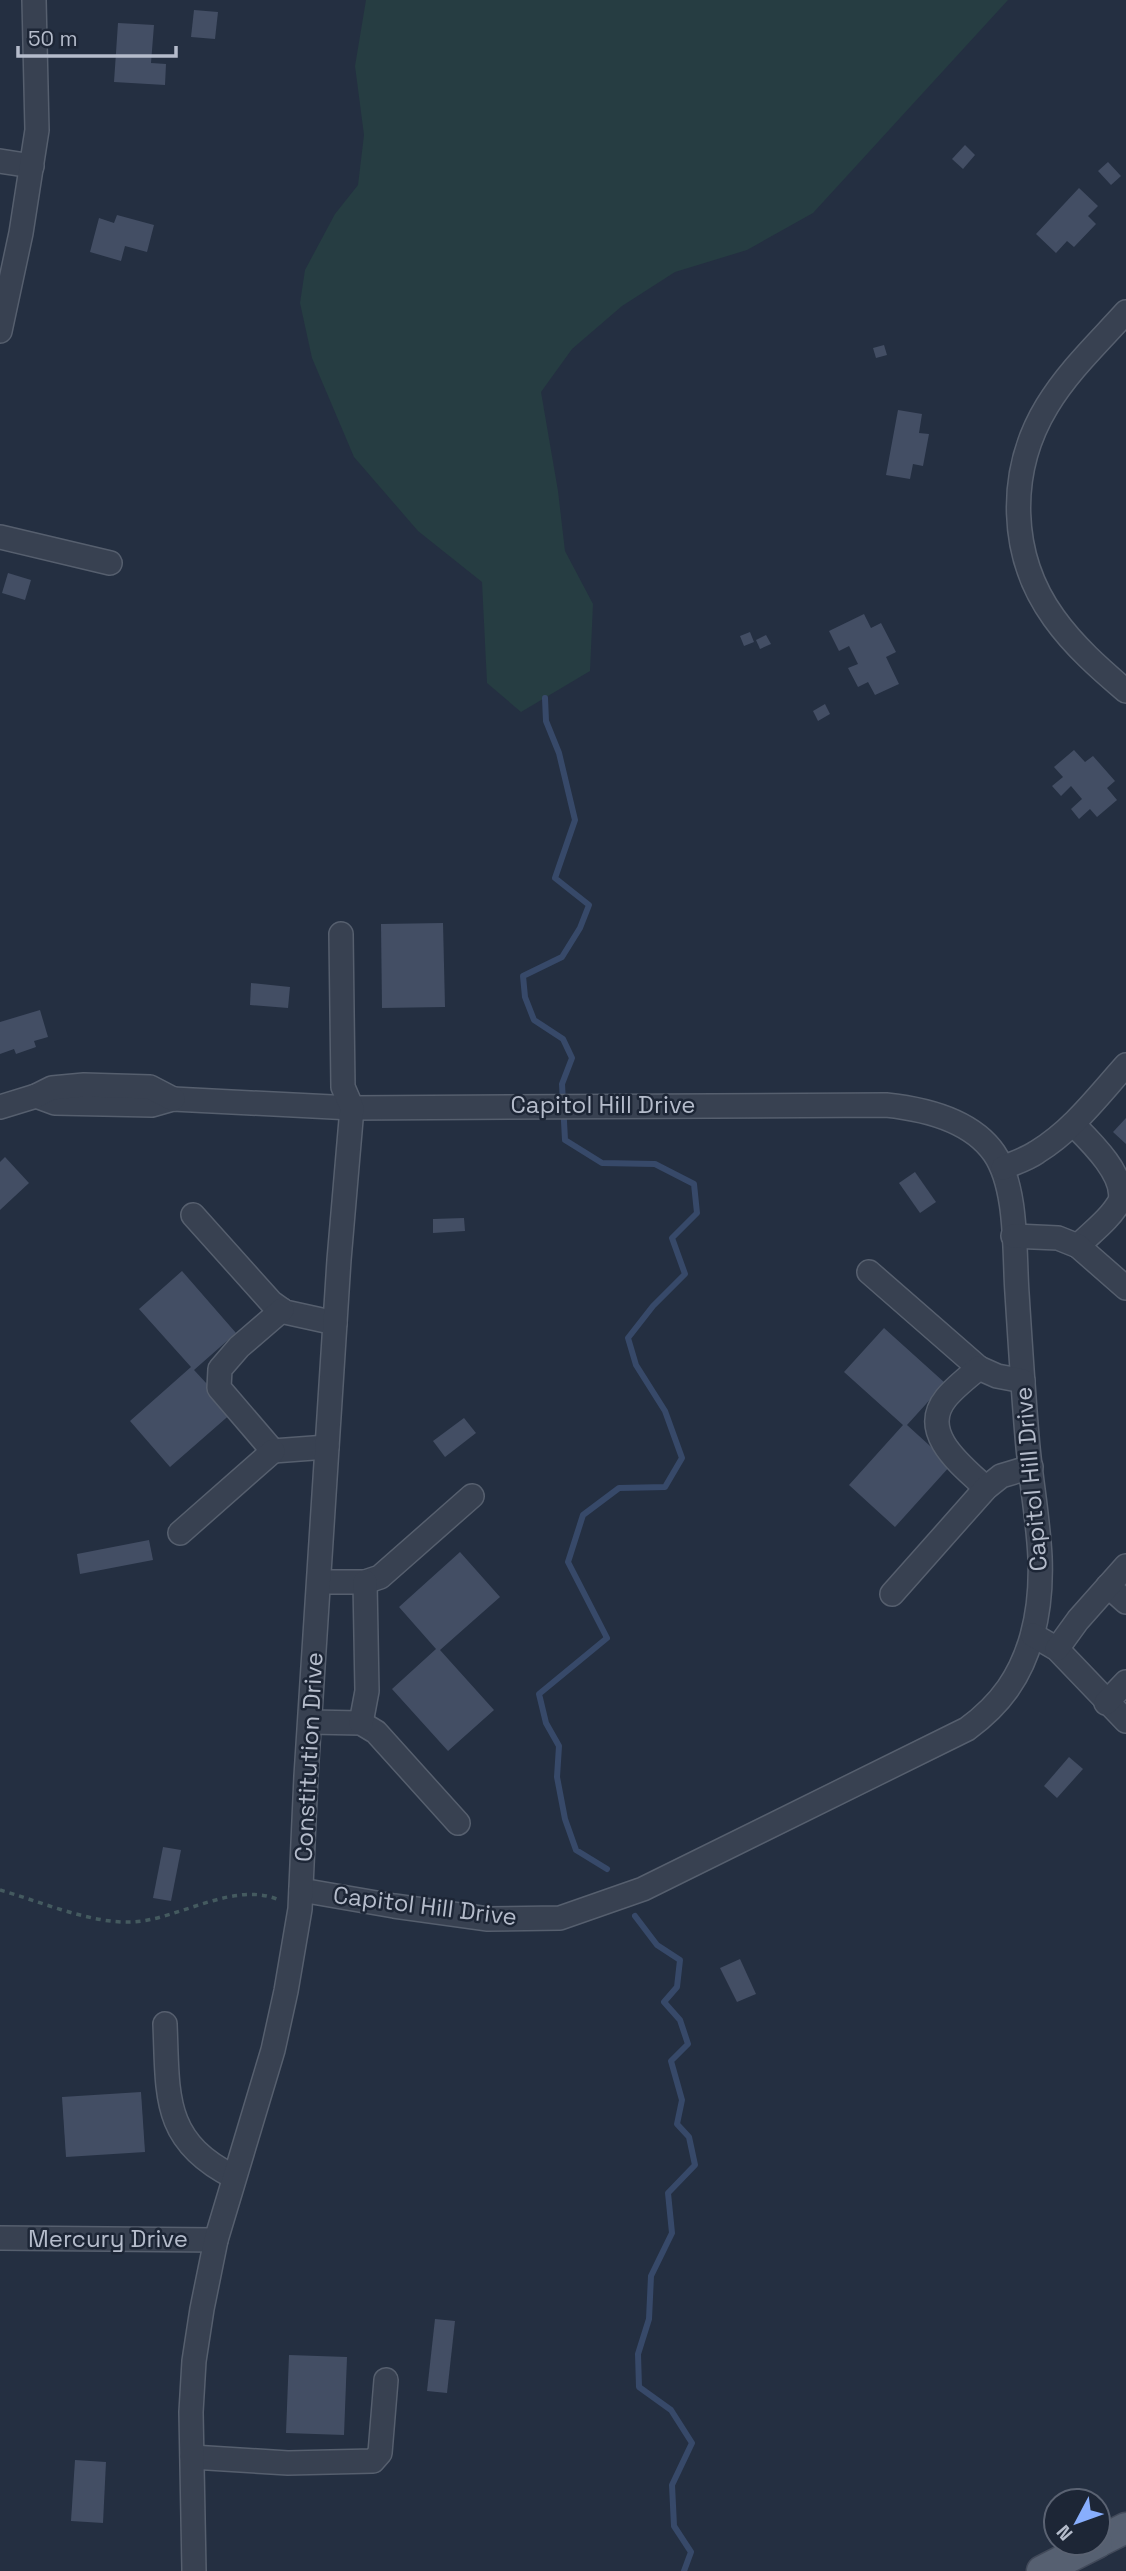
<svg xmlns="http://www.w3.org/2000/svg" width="1126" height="2571" viewBox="0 0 1126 2571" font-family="'Space Grotesk',sans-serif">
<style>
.green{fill:#263d42}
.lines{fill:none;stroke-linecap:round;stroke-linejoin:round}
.stream{stroke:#374969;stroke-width:6}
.building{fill:#434e64}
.minor-casing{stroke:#565f6e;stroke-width:26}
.major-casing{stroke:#424a5a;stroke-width:33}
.path{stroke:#445a5f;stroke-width:3.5;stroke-dasharray:5 5;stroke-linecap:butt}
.minor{stroke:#384151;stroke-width:23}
.major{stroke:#566071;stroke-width:30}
.labels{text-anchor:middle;stroke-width:5;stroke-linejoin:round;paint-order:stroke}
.street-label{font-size:24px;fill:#b5bccb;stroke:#1d2636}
</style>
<rect width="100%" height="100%" fill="#242f41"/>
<!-- green -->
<polygon class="green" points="366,0 1008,0 813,213 747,250 675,272 622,306 572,349 541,392 558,491 565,551 593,604 590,671 521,712 487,683 482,582 418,531 354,457 312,358 300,303 305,270 335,214 358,185 364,135 355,66"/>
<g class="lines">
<!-- stream -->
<g class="stream">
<polyline points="545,698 546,721 559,753 575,820 555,878 589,905 580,928 562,957 523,976 525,997 534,1020 563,1039 572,1058 562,1084 565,1140 602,1163 655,1164 694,1184 697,1213 672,1238 685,1274 653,1306 628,1338 636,1365 665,1411 682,1458 665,1487 619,1488 583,1515 568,1562 607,1638 539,1694 546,1723 559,1746 557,1777 565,1819 576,1850 607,1869"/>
<polyline points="635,1916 657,1945 680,1960 677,1987 664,2002 680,2020 688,2044 671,2061 682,2100 677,2124 689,2137 695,2165 668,2193 672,2233 651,2276 649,2319 638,2354 639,2387 671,2410 692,2443 672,2485 674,2526 691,2552 684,2571"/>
</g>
</g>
<!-- building -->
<g class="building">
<polygon points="194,10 218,12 215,39 191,37"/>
<polygon points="118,23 154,25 151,63 166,64 165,85 114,82"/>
<polygon points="965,145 975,155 963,169 952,159"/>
<polygon points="1108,162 1121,176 1111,185 1098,171"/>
<polygon points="1079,188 1098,206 1088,216 1096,224 1074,247 1067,241 1056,253 1036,234"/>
<polygon points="117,215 154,225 147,252 125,246 121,261 90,252 99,218 114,223"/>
<polygon points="884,345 887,355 876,358 873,348"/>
<polygon points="898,410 922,414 919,433 929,434 923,466 913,464 910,479 886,475"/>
<polygon points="8,573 31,580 25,600 2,593"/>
<polygon points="864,614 871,628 881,623 896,652 886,657 899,684 875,695 868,682 858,687 848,668 858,664 849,646 839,651 829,631"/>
<polygon points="750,632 754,642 744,646 740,636"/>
<polygon points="766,635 771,644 760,649 756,640"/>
<polygon points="825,704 830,714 818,721 813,711"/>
<polygon points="1074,750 1085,762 1093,756 1115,781 1107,788 1117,800 1097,817 1090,809 1079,819 1071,809 1082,799 1071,786 1061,796 1052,786 1063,777 1054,767"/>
<polygon points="443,923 445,1007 382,1008 381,924"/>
<polygon points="251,983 290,987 288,1008 250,1005"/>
<polygon points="40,1010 48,1037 34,1041 36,1047 16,1054 14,1049 0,1054 0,1022"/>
<polygon points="1126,1118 1126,1144 1113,1132"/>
<polygon points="5,1157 29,1183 0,1210 0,1162"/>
<polygon points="915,1172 936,1202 920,1213 899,1183"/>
<polygon points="464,1218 465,1231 433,1233 433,1219"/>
<polygon points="182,1271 236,1333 194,1370 233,1412 170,1467 130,1421 191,1367 139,1309"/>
<polygon points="884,1328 945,1383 907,1425 951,1465 895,1527 849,1485 903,1425 844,1372"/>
<polygon points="464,1418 476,1433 445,1457 433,1441"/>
<polygon points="149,1540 153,1560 80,1574 77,1554"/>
<polygon points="460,1552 500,1597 440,1650 494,1710 448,1751 392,1689 436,1649 399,1607"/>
<polygon points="1069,1757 1083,1769 1057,1798 1044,1786"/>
<polygon points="163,1847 181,1850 171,1901 153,1898"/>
<polygon points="740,1959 756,1994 737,2002 720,1968"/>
<polygon points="141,2092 145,2152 66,2157 62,2097"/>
<polygon points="435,2319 455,2321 447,2393 427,2391"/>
<polygon points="289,2355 347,2357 344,2435 286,2433"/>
<polygon points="75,2460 106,2462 103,2523 71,2521"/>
</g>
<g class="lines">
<defs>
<g id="minor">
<polyline points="0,161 32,166"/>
<path d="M1126,312C1099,342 1068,371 1047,406C1007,472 1009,556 1054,618C1074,646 1100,669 1126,691"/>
<polyline points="0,331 21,233 37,130 34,0"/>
<polyline points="0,537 110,563"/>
<path d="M36,1096L55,1103L152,1105L173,1099L352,1108L886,1105C924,1109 971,1120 994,1153C1018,1188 1014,1252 1017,1293C1020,1341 1023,1388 1027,1436C1030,1476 1038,1516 1040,1557C1041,1582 1039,1611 1032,1636C1021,1676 1001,1704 967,1729L643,1889L560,1918L488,1919L394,1906L301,1890"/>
<polyline points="0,1107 36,1096 52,1088 84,1085 150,1087 173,1099"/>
<path d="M1073,1124C1089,1140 1126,1175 1120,1201C1110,1219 1092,1232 1078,1246"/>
<path d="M1003,1168C1014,1163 1027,1159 1037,1152C1073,1130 1098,1096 1126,1065"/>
<polyline points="193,1215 271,1302 285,1312 335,1323"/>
<polyline points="1013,1236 1058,1238 1078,1246 1126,1288"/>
<polyline points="869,1272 979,1368"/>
<polyline points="282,1310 239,1347 220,1369 219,1388 273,1451 327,1447"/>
<path d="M986,1488C962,1466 918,1433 946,1398C955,1387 968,1377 979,1368L997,1376L1023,1381"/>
<polyline points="180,1533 273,1451"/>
<polyline points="319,1582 365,1582 380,1577 472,1496"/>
<polyline points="1108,1586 1126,1602"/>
<polyline points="892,1594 986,1488 1001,1476 1031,1467"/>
<polyline points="1033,1635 1057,1649 1126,1721"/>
<polyline points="1057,1649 1078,1620 1126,1566"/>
<polyline points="1106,1703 1126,1682"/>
<polyline points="310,1722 361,1723 376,1732 458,1823"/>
<polyline points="361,1723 367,1691 365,1582"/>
<path d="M165,2024C168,2096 162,2141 234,2177"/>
<polyline points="0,2238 216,2240"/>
<polyline points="192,2457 288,2463 373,2461 380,2453 386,2380"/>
<polyline points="194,2571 191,2412 194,2361 202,2309 216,2240 273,2050 286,1991 300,1909 306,1776 339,1260 352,1108 343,1087 341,934"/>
</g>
<g id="major">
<polyline points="1098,2542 1126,2528"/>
<polyline points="1042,2571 1097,2543"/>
</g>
</defs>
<!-- minor casing -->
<use href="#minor" class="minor-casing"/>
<!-- major casing -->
<use href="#major" class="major-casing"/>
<!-- path -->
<path class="path" d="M0,1890C39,1901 91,1924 132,1922C178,1920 234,1880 279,1900"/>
<!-- minor -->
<use href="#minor" class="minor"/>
<!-- major -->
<use href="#major" class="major"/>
</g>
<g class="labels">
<!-- street labels -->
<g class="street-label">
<text x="603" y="1113">Capitol Hill Drive</text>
<text transform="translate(1031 1479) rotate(-95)" y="8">Capitol Hill Drive</text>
<text transform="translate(309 1757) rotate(-87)" y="8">Constitution Drive</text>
<text transform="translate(425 1906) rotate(7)" y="8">Capitol Hill Drive</text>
<text x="108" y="2247">Mercury Drive</text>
</g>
</g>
<!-- north arrow -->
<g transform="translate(1077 2522) rotate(229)"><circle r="33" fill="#1d2636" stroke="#5a6272" stroke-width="2"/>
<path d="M0-5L12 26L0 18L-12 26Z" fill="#88aefd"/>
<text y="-10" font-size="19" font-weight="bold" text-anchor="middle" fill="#b5bccb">N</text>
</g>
<!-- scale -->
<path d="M18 46v10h158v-10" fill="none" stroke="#b5bccb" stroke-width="3.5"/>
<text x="28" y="46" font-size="21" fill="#b5bccb" stroke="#1d2636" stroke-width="5" paint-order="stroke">50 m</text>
</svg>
